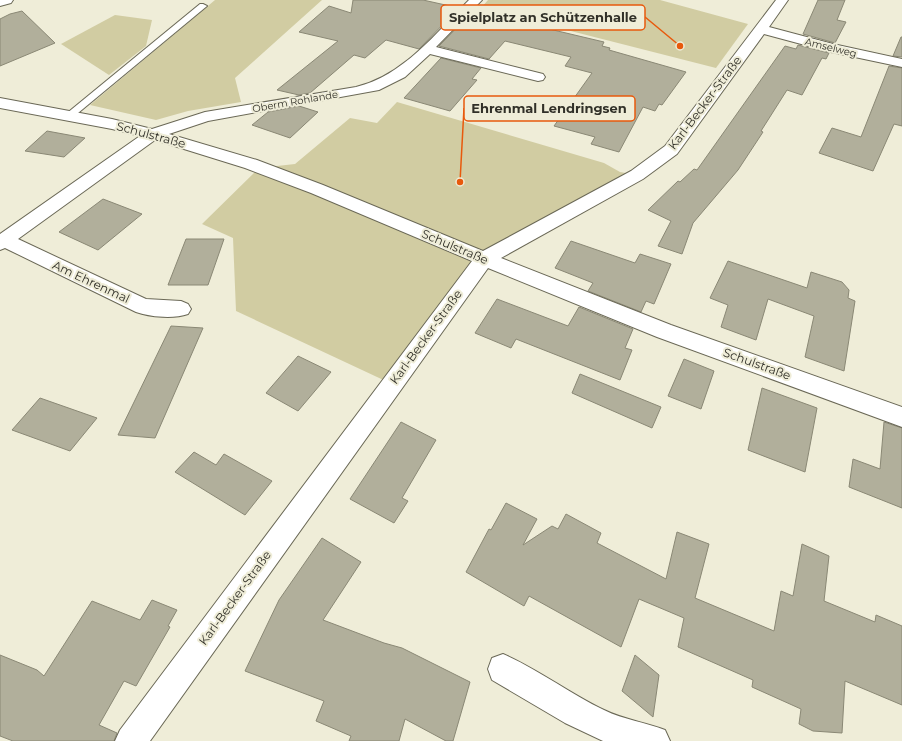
<svg xmlns="http://www.w3.org/2000/svg" width="902" height="741" viewBox="0 0 902 741" font-family="Montserrat,sans-serif">
<style>
.green{fill:#d1cca2}
.building{fill:#b1af9b;stroke:#8a8875}
.lines{fill:none;stroke-linecap:round;stroke-linejoin:round}
.lane-casing{stroke:#6a6856;stroke-width:2}
.street-casing{stroke:#6a6856;stroke-width:2}
.lane{fill:#fff;fill-rule:evenodd}
.street{fill:#fff;fill-rule:evenodd}
.labels{text-anchor:middle;stroke-width:4;stroke-linejoin:round;paint-order:stroke}
.far-street-label{font-size:10px;fill:#313028;stroke:#efedd8}
.street-label{font-size:12px;fill:#313028;stroke:#efedd8}
.leader{fill:none;stroke:#e8590c;stroke-width:1.5}
.callout-dot{fill:#e8590c;stroke:#efedd8;stroke-width:1.5}
.callout{fill:#efedd8;stroke:#e8590c;stroke-width:1.5}
.callout-label{font-size:13px;text-anchor:middle;font-weight:bold;fill:#313028}
</style>
<rect width="100%" height="100%" fill="#efedd8"/>
<!-- green -->
<g class="green">
<polygon points="215,0 322,0 235,78 241,102 188,111 156,120 90,105"/>
<polygon points="488,0 660,0 748,24 716,68 481,8"/>
<polygon points="115,15 152,20 146,46 109,75 61,44"/>
<polygon points="397,102 604,163 620,172 637,175 484,259 392,384 236,311 233,238 202,224 259,168 295,164 350,118 377,123"/>
</g>
<!-- building -->
<g class="building">
<polygon points="353,0 423,0 459,8 419,49 386,40 365,58 354,55 310,93 299,95 277,90 338,41 299,32 329,6 351,13"/>
<polygon points="818,0 845,0 837,20 846,22 835,43 803,34"/>
<polygon points="22,11 55,43 0,66 0,19 10,14"/>
<polygon points="473,11 604,42 602,46 610,48 609,50 686,72 662,105 659,104 655,111 643,107 619,152 591,144 595,137 554,126 592,73 565,66 571,57 505,41 489,59 439,46"/>
<polygon points="901,37 902,37 902,57 893,56"/>
<polygon points="798,45 829,53 826,59 822,58 802,95 787,90 761,131 763,132 738,170 693,223 682,254 658,246 671,221 648,210 678,181 680,182 694,169 697,170 785,46 796,49"/>
<polygon points="441,58 481,68 472,79 477,80 450,111 404,98"/>
<polygon points="889,66 902,68 902,126 894,124 873,171 819,153 832,128 861,137"/>
<polygon points="299,106 318,112 290,138 252,125 268,112"/>
<polygon points="47,131 85,138 64,157 25,151"/>
<polygon points="103,199 142,214 98,250 59,232"/>
<polygon points="186,239 224,239 208,285 168,285"/>
<polygon points="571,241 635,263 640,254 671,264 654,304 646,301 641,312 588,291 593,283 555,268"/>
<polygon points="728,261 807,288 811,272 842,282 849,290 848,298 855,301 844,371 805,357 814,316 768,299 756,340 721,327 728,305 710,298"/>
<polygon points="497,299 568,326 579,307 633,329 625,348 632,350 620,380 516,339 511,348 475,333"/>
<polygon points="171,326 203,328 155,438 118,435"/>
<polygon points="298,356 331,372 298,411 266,393"/>
<polygon points="684,359 714,371 701,409 668,396"/>
<polygon points="580,374 661,407 652,428 572,393"/>
<polygon points="762,388 817,408 805,472 748,450"/>
<polygon points="40,398 97,418 70,451 12,430"/>
<polygon points="401,422 436,440 402,498 408,501 394,523 350,499"/>
<polygon points="884,422 902,428 902,508 849,487 853,459 880,469"/>
<polygon points="194,452 216,465 224,454 272,481 245,515 175,472"/>
<polygon points="506,503 537,519 523,545 552,526 558,529 566,514 601,533 597,543 666,579 677,532 709,544 695,598 774,631 781,591 793,596 802,544 829,556 824,601 875,622 876,615 902,626 902,705 845,681 842,733 813,731 799,724 801,709 752,687 753,680 678,647 684,618 639,599 621,647 529,596 524,606 466,572 489,529 491,530"/>
<polygon points="322,538 361,562 323,620 384,643 402,648 470,682 453,741 446,741 405,719 399,741 349,741 351,736 316,721 324,701 245,671 279,600"/>
<polygon points="152,600 177,610 168,626 170,627 136,686 124,681 99,725 117,733 114,741 13,741 0,736 0,655 37,670 44,676 92,601 140,620"/>
<polygon points="635,655 659,675 653,717 622,691"/>
</g>
<g class="lines">
<defs>
<polygon id="lane" points="200,4 203,4 207,6 72,118 66,118 64,116 66,114"/>
<g id="street">
<polygon points="0,0 13,0 11,3 0,6"/>
<path d="M469,0H482L436,47L543,74L545,77L543,80L538,81L430,54L405,77L379,90L208,121L169,134L257,160L323,185L483,251L631,171L665,146L776,0H788L769,27L833,44L902,59V67L831,52L764,34L677,154L643,179L501,258L671,325L902,407V427L657,337L488,268L150,741H115L120,730L472,261L311,193L245,168L155,140L18,239L146,299L181,301L188,304L191,309L188,314C174,319 150,317 136,312L5,248L0,250V234L140,136L112,129L0,108V98L112,119L152,129L205,112L356,87C403,76 436,33 469,0Z"/>
<path d="M503,654C538,669 570,694 604,710C624,720 645,722 665,730L670,741H603L565,723L492,680L488,669L492,658Z"/>
</g>
</defs>
<!-- lane casing -->
<use href="#lane" class="lane-casing"/>
<!-- street casing -->
<use href="#street" class="street-casing"/>
<!-- lane -->
<use href="#lane" class="lane"/>
<!-- street -->
<use href="#street" class="street"/>
</g>
<g class="labels">
<!-- far-street labels -->
<g class="far-street-label">
<text transform="translate(831 47) rotate(14)" y="4">Amselweg</text>
<text transform="translate(295 101) rotate(-10)" y="4">Oberm Rohlande</text>
</g>
<!-- street labels -->
<g class="street-label">
<text transform="translate(705 103) rotate(-53)" y="4">Karl-Becker-Straße</text>
<text transform="translate(151 135) rotate(15)" y="4">Schulstraße</text>
<text transform="translate(455 247) rotate(23)" y="4">Schulstraße</text>
<text transform="translate(91 282) rotate(25)" y="4">Am Ehrenmal</text>
<text transform="translate(426 337) rotate(-54)" y="4">Karl-Becker-Straße</text>
<text transform="translate(757 364) rotate(20)" y="4">Schulstraße</text>
<text transform="translate(235 598) rotate(-54)" y="4">Karl-Becker-Straße</text>
</g>
</g>
<!-- callouts -->
<path class="leader" d="M680 46L645 17M460 182L464 108"/>
<g class="callout-dot">
<circle cx="680" cy="46" r="4"/>
<circle cx="460" cy="182" r="4"/>
</g>
<g class="callout">
<rect x="441" y="5" width="204" height="25" rx="4"/>
<rect x="464" y="96" width="171" height="25" rx="4"/>
</g>
<g class="callout-label">
<text x="543" y="22">Spielplatz an Schützenhalle</text>
<text x="549" y="113">Ehrenmal Lendringsen</text>
</g>
</svg>
